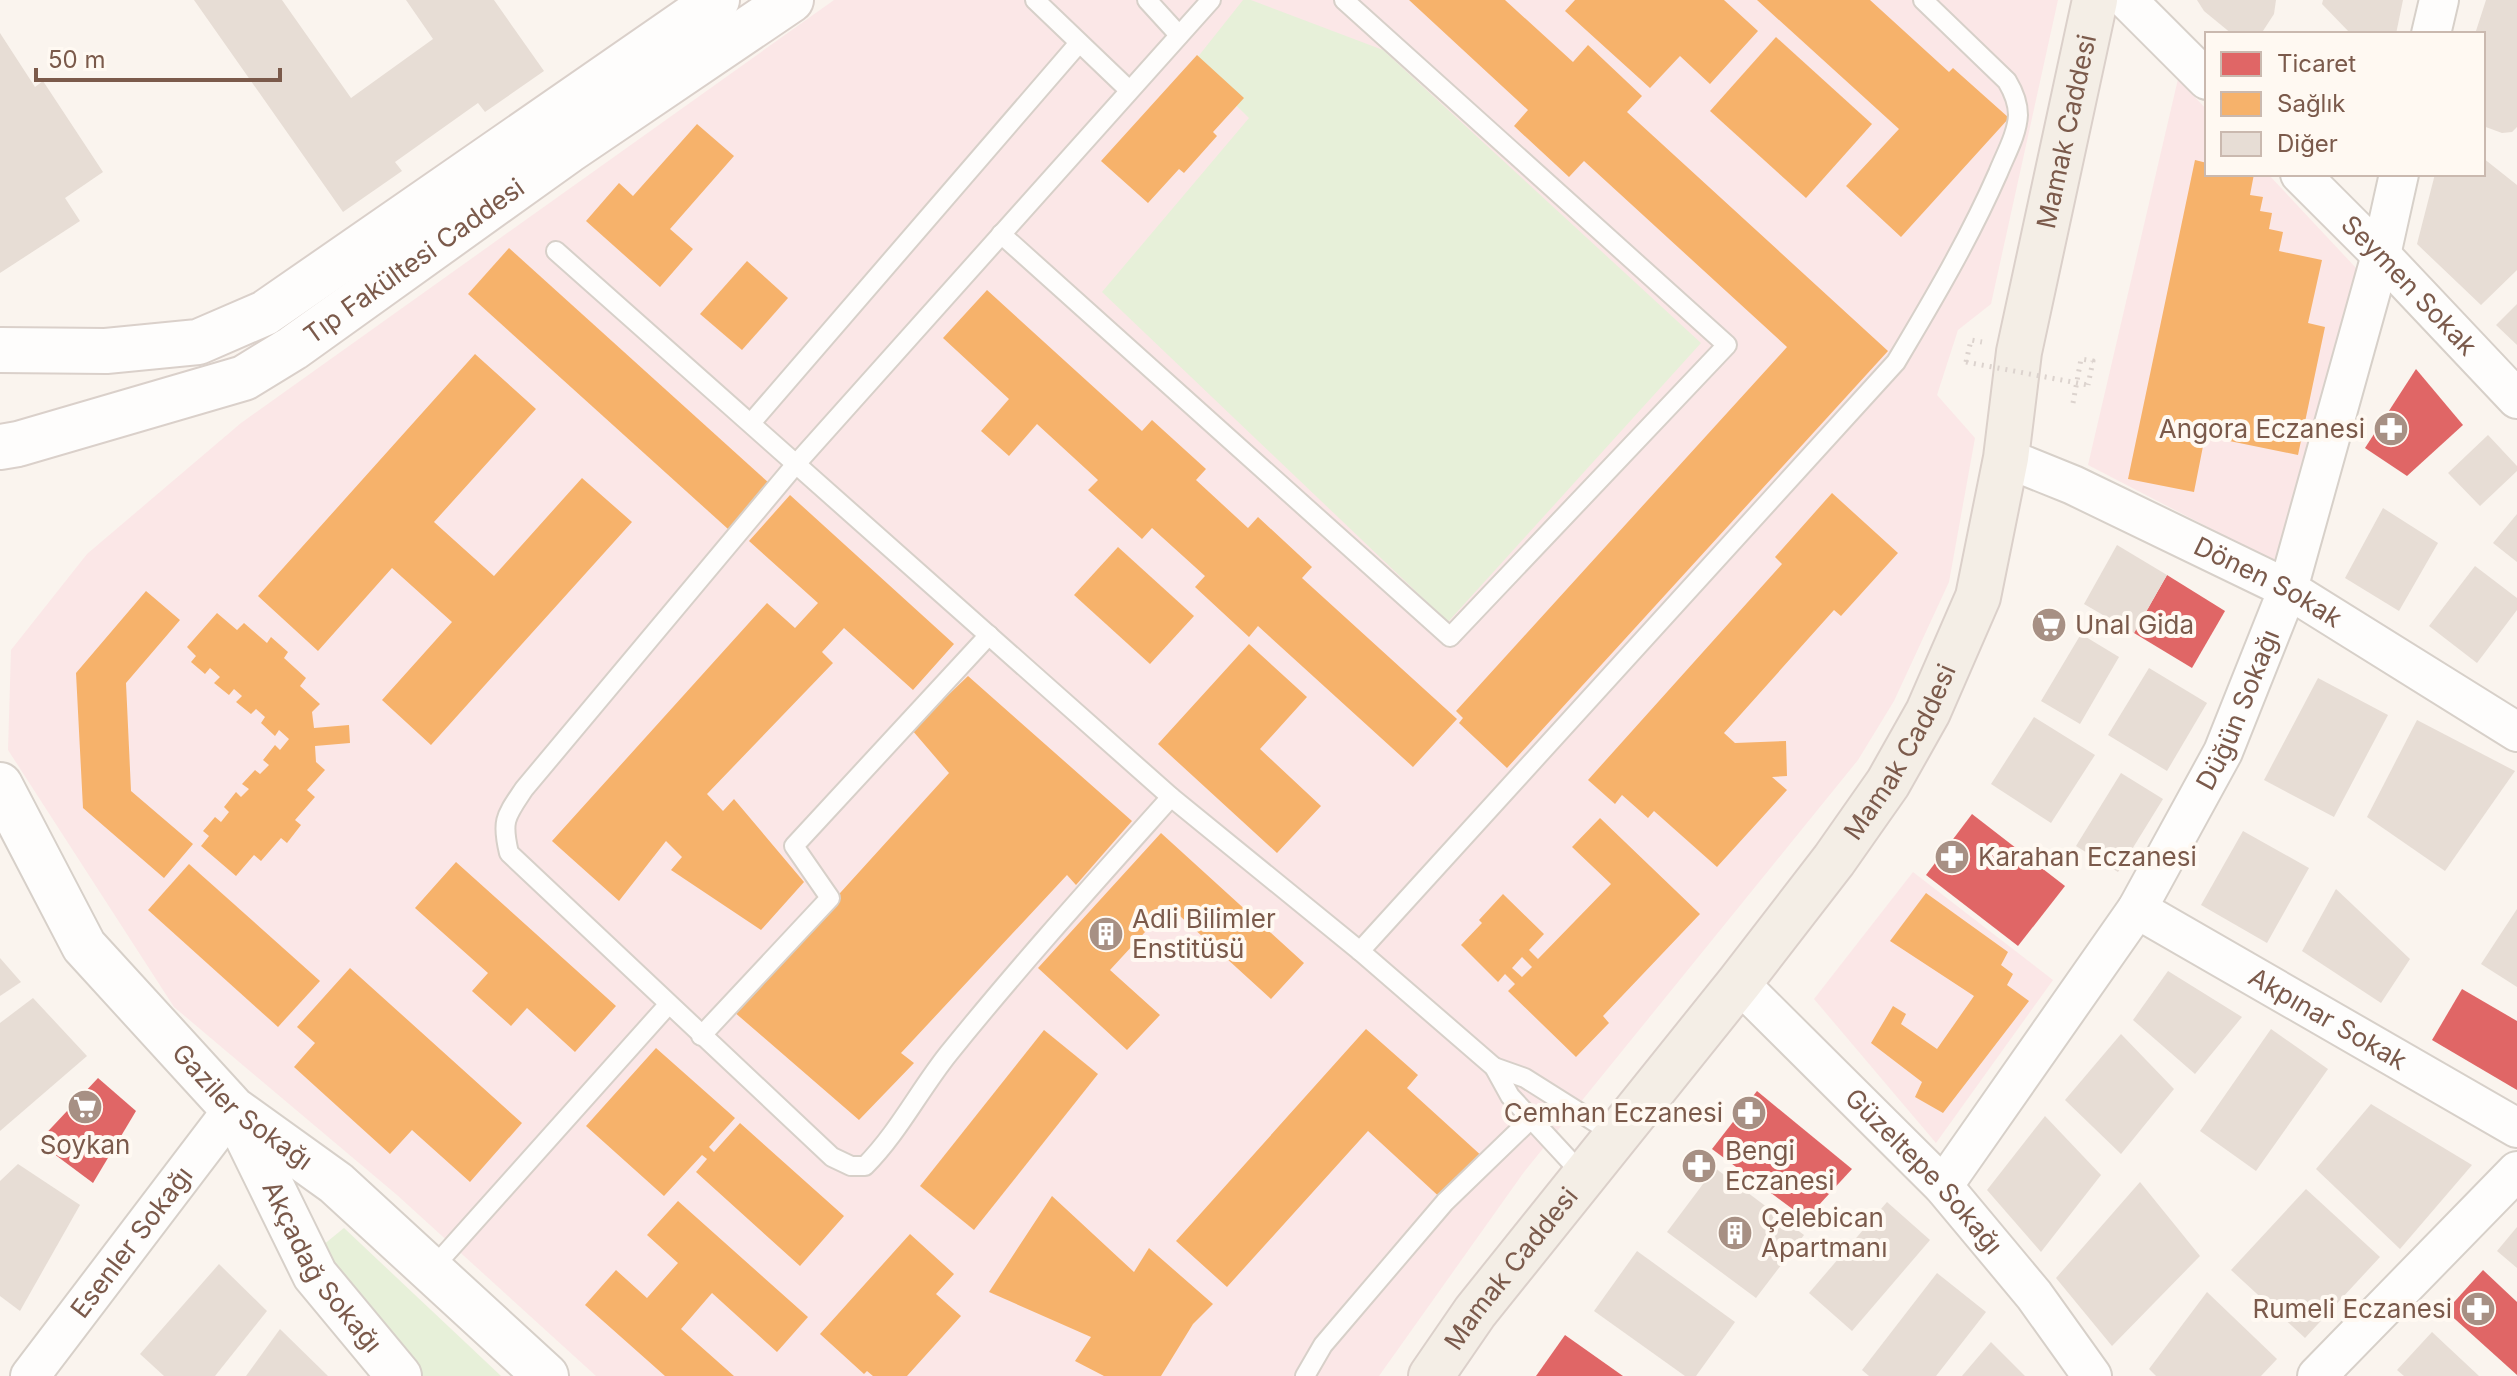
<svg xmlns="http://www.w3.org/2000/svg" width="2517" height="1376" viewBox="0 0 2517 1376" font-family="Inter,sans-serif">
<style>
.medical{fill:#fbe7e7}
.green{fill:#e7f0d9}
.shops{fill:#e06666}
.health{fill:#f6b26b;fill-rule:evenodd}
.building{fill:#e7ddd5}
.lines{fill:none;stroke-linecap:round;stroke-linejoin:round}
.service-casing{stroke:#d7d0c9;stroke-width:22}
.minor-casing{stroke:#d7d0c9;stroke-width:42}
.tertiary-casing{stroke:#d7d0c9;stroke-width:48}
.secondary-casing{stroke:#dad0ca;stroke-width:48}
.primary-casing{stroke:#dbd0ca;stroke-width:48}
.path{stroke:#dcd3ce;stroke-width:5;stroke-dasharray:2 6;stroke-linecap:butt}
.service{stroke:#fefdfc;stroke-width:18}
.minor{stroke:#fefdfc;stroke-width:38}
.tertiary{stroke:#fefdfc;stroke-width:44}
.secondary{stroke:#fefdfc;stroke-width:44}
.primary{stroke:#f4eee6;stroke-width:44}
.path-bridge{stroke:#dcd3ce;stroke-width:5;stroke-dasharray:2 6;stroke-linecap:butt}
.labels{text-anchor:middle;stroke-width:8;stroke-linejoin:round;paint-order:stroke}
.street-label{font-size:26px;fill:#7b5a4b;stroke:#fff9f2}
.poi-label{font-size:26px;fill:#7b5a4b;stroke:#fff9f2;text-anchor:start}
</style>
<rect width="100%" height="100%" fill="#faf4ee"/>
<!-- medical -->
<g class="medical">
<polygon points="834,0 2058,0 1991,304 1958,330 1937,395 1975,438 1949,582 1894,701 1858,760 1524,1172 1379,1376 596,1376 397,1195 174,1007 8,750 11,650 87,554 241,423"/>
<polygon points="2178,79 2207,110 2207,174 2268,174 2357,269 2281,565 2088,465"/>
<polygon points="1913,872 2053,980 1936,1143 1814,999"/>
</g>
<!-- green -->
<g class="green">
<polygon points="1243,0 1251,0 1383,50 1701,343 1448,622 1102,292 1249,118 1193,63"/>
<polygon points="344,1228 501,1376 418,1376 317,1250"/>
</g>
<!-- shops -->
<g class="shops">
<polygon points="2416,369 2463,425 2407,476 2365,448"/>
<polygon points="2167,575 2225,611 2192,668 2134,633"/>
<polygon points="1972,814 2065,886 2018,946 1926,875"/>
<polygon points="2462,989 2517,1021 2517,1090 2432,1040"/>
<polygon points="98,1078 136,1111 93,1183 38,1142"/>
<polygon points="1757,1091 1852,1169 1806,1219 1712,1149"/>
<polygon points="2483,1270 2517,1302 2517,1375 2446,1311"/>
<polygon points="1565,1335 1623,1376 1536,1376"/>
</g>
<!-- health -->
<g class="health">
<polygon points="1409,0 1505,0 1573,62 1588,45 1642,96 1627,112 1888,351 1507,768 1459,723 1463,718 1456,711 1787,347 1584,161 1569,177 1514,126 1528,110"/>
<polygon points="1575,0 1724,0 1758,31 1710,84 1680,56 1650,88 1565,11"/>
<polygon points="1757,0 1870,0 1949,72 1953,68 2009,118 1901,237 1846,186 1899,129"/>
<polygon points="1776,37 1872,124 1806,198 1710,111"/>
<polygon points="1197,55 1244,98 1213,132 1217,136 1184,173 1179,169 1148,203 1101,161"/>
<polygon points="697,124 734,156 670,229 693,249 660,287 586,221 619,183 633,196"/>
<polygon points="2195,160 2207,163 2207,174 2254,174 2250,195 2263,197 2260,211 2272,213 2269,229 2283,232 2279,251 2322,260 2308,323 2325,327 2298,455 2205,436 2194,492 2128,479"/>
<polygon points="509,248 769,483 728,529 468,294"/>
<polygon points="747,261 788,298 742,350 700,314"/>
<polygon points="987,290 1142,431 1152,420 1206,469 1196,480 1248,528 1258,517 1312,567 1302,578 1457,719 1413,767 1258,626 1249,637 1195,587 1205,576 1152,528 1142,539 1088,490 1098,480 1037,424 1009,456 981,431 1009,399 943,338"/>
<polygon points="475,354 536,409 434,522 494,576 582,478 632,522 431,745 382,700 452,622 392,568 318,651 258,596"/>
<polygon points="1832,493 1898,553 1841,616 1834,610 1724,733 1735,743 1786,741 1787,776 1772,777 1787,790 1717,867 1654,811 1648,818 1622,795 1615,804 1588,780 1782,564 1775,557"/>
<polygon points="790,495 954,644 913,690 844,628 822,652 833,663 707,794 723,811 734,799 804,882 761,930 671,870 682,857 666,841 619,901 552,841 767,603 795,628 818,603 749,541"/>
<polygon points="1118,547 1194,616 1150,664 1074,595"/>
<polygon points="146,591 180,620 126,683 131,791 193,844 164,878 83,808 76,673"/>
<polygon points="217,613 237,630 244,623 267,643 271,637 288,652 284,658 306,678 300,686 320,704 312,712 314,728 349,725 350,743 315,746 316,762 325,770 307,790 315,797 295,820 301,825 287,843 281,838 261,861 254,855 236,876 201,846 209,836 203,831 215,817 221,822 229,812 224,807 236,792 241,797 249,789 242,784 255,770 260,774 269,765 263,760 275,745 280,750 289,739 279,730 275,736 261,723 265,717 256,709 251,714 236,702 242,696 234,689 229,695 214,683 220,677 210,668 205,674 191,662 196,656 187,647"/>
<polygon points="1249,644 1307,697 1260,749 1321,806 1277,853 1158,744"/>
<polygon points="968,676 1132,821 1076,885 1067,875 901,1053 914,1063 859,1120 733,1011 949,773 912,730"/>
<path d="M1600,818L1700,914L1603,1016L1609,1023L1576,1057L1508,991L1515,984L1505,974L1498,982L1461,945L1482,923L1479,920L1503,894L1544,934L1529,950L1538,959L1611,884L1572,847ZM1522,957L1532,967L1522,977L1512,968Z"/>
<polygon points="1161,833 1304,963 1271,999 1169,906 1110,970 1160,1015 1127,1050 1038,968"/>
<polygon points="456,862 616,1006 575,1052 527,1008 511,1026 472,991 488,973 415,908"/>
<polygon points="189,864 320,981 278,1027 148,910"/>
<polygon points="1926,893 2008,952 2001,965 2013,974 2007,985 2029,1001 1943,1113 1915,1097 1922,1082 1871,1043 1893,1006 1906,1014 1901,1024 1937,1049 1974,996 1890,941"/>
<polygon points="350,968 522,1123 470,1182 412,1130 390,1154 294,1067 315,1043 297,1027"/>
<polygon points="1366,1029 1418,1075 1407,1088 1484,1158 1445,1202 1368,1131 1227,1287 1176,1241"/>
<polygon points="1044,1030 1098,1074 974,1230 920,1186"/>
<polygon points="656,1048 735,1118 709,1147 714,1152 740,1123 844,1216 800,1266 696,1172 707,1159 702,1155 664,1196 586,1126"/>
<polygon points="1052,1196 1134,1272 1149,1248 1213,1304 1193,1324 1161,1376 1104,1376 1075,1361 1091,1337 989,1292"/>
<polygon points="678,1201 808,1317 777,1352 712,1293 681,1329 734,1376 665,1376 585,1305 616,1270 647,1298 678,1263 647,1235"/>
<polygon points="910,1234 954,1274 936,1294 961,1316 907,1376 873,1376 867,1371 864,1374 820,1334"/>
</g>
<!-- building -->
<g class="building">
<polygon points="194,0 282,0 351,98 433,39 406,0 494,0 544,71 485,112 478,103 395,162 402,171 343,212"/>
<polygon points="2197,0 2276,0 2274,14 2261,34 2232,34 2204,11"/>
<polygon points="2323,0 2403,0 2396,34 2351,34 2322,4"/>
<polygon points="2486,0 2517,0 2517,127 2512,132 2502,133 2483,126 2483,34 2475,34"/>
<polygon points="0,33 35,87 43,81 103,172 65,198 80,221 0,273"/>
<polygon points="2483,158 2517,185 2517,270 2481,305 2417,244 2435,174 2483,174"/>
<polygon points="2517,304 2517,345 2496,325"/>
<polygon points="2488,435 2517,466 2517,471 2480,506 2448,473"/>
<polygon points="2383,508 2438,543 2399,611 2345,578"/>
<polygon points="2517,514 2517,562 2493,543"/>
<polygon points="2117,545 2167,575 2134,633 2084,604"/>
<polygon points="2475,566 2517,598 2517,610 2477,663 2429,626"/>
<polygon points="2081,634 2119,657 2080,724 2041,701"/>
<polygon points="2149,668 2207,703 2167,771 2108,735"/>
<polygon points="2318,678 2388,715 2334,817 2264,780"/>
<polygon points="2034,717 2095,755 2051,823 1991,784"/>
<polygon points="2417,720 2515,771 2445,871 2367,817"/>
<polygon points="2121,773 2163,799 2118,872 2076,846"/>
<polygon points="2243,831 2309,868 2267,943 2201,905"/>
<polygon points="2336,889 2410,959 2381,1003 2302,951"/>
<polygon points="2517,909 2517,987 2481,964"/>
<polygon points="0,958 21,982 0,996"/>
<polygon points="2168,971 2242,1017 2195,1074 2133,1020"/>
<polygon points="33,998 87,1056 0,1131 0,1023"/>
<polygon points="2271,1029 2328,1069 2256,1171 2200,1131"/>
<polygon points="2121,1034 2174,1089 2121,1154 2065,1100"/>
<polygon points="2371,1104 2472,1165 2400,1249 2316,1169"/>
<polygon points="2045,1116 2101,1175 2041,1252 1987,1190"/>
<polygon points="18,1164 80,1205 20,1311 0,1296 0,1181"/>
<polygon points="1715,1168 1804,1235 1756,1298 1667,1232"/>
<polygon points="2140,1182 2200,1256 2112,1346 2056,1278"/>
<polygon points="2306,1189 2380,1257 2305,1338 2231,1270"/>
<polygon points="1887,1202 1930,1240 1852,1331 1809,1293"/>
<polygon points="2517,1227 2517,1268 2497,1251"/>
<polygon points="1637,1251 1735,1322 1696,1376 1685,1376 1594,1311"/>
<polygon points="219,1264 267,1311 215,1376 164,1376 140,1354"/>
<polygon points="1937,1273 1986,1312 1936,1376 1869,1376 1862,1370"/>
<polygon points="2207,1292 2277,1359 2261,1376 2156,1376 2149,1369"/>
<polygon points="280,1329 328,1376 246,1376"/>
<polygon points="2432,1332 2479,1376 2404,1376 2397,1370"/>
<polygon points="1991,1342 2025,1376 1962,1376"/>
</g>
<g class="lines">
<defs>
<g id="service">
<polyline points="1035,0 1129,90"/>
<polyline points="1147,0 1179,35"/>
<polyline points="1001,234 1450,637 1727,345 1344,0"/>
<polyline points="556,251 1171,797 1360,951 1494,1067 1510,1096 1584,1176"/>
<polyline points="751,423 1079,43"/>
<path d="M1171,797C1096,881 1020,965 949,1053C920,1089 898,1133 865,1166H851L832,1157L509,853C501,820 506,816 524,789L796,464L1211,0"/>
<path d="M1360,951L1896,362C1933,300 1969,239 1998,173C2005,155 2017,135 2018,115C2018,102 2013,91 2007,81L1923,0"/>
<polyline points="701,1036 830,898 794,846 989,635"/>
<polyline points="1494,1067 1525,1078 1617,1136"/>
<polyline points="431,1270 668,1005"/>
<polyline points="1305,1376 1323,1345 1445,1202 1531,1119"/>
</g>
<g id="minor">
<polyline points="2127,0 2207,80"/>
<polyline points="2431,34 2439,0"/>
<path id="s1" d="M2300,174L2381,255L2517,399"/>
<path id="s2" d="M2006,458L2073,485L2288,589L2517,732"/>
<path id="s3" d="M2137,909L2517,1128"/>
<path id="s4" d="M1739,983L1943,1186L2034,1295L2092,1376"/>
<path id="s5" d="M1943,1186L2137,909L2223,752L2288,589L2381,255L2399,174"/>
<path id="s6" d="M30,1376L233,1109"/>
<polyline points="2317,1376 2517,1171"/>
</g>
<g id="tertiary">
<path id="s7" d="M0,785L84,946L233,1109L336,1183L546,1376"/>
<path id="s8" d="M236,1114L315,1275L399,1376"/>
</g>
<g id="secondary">
<polyline points="0,350 106,351 198,342 265,313 717,0"/>
<path id="s9" d="M0,447L18,444L244,378L293,348L568,151L791,0"/>
</g>
<g id="primary">
<path id="s10" d="M1431,1376L1475,1312L1739,983L1834,860L1888,783L1928,712L1978,597L2006,458L2019,352L2095,0"/>
</g>
</defs>
<!-- service casing -->
<use href="#service" class="service-casing"/>
<!-- minor casing -->
<use href="#minor" class="minor-casing"/>
<!-- tertiary casing -->
<use href="#tertiary" class="tertiary-casing"/>
<!-- secondary casing -->
<use href="#secondary" class="secondary-casing"/>
<!-- primary casing -->
<use href="#primary" class="primary-casing"/>
<!-- path -->
<g class="path">
<polyline points="1966,362 1971,340 1982,342"/>
<polyline points="2073,403 2081,359 2093,361 2088,385"/>
</g>
<!-- service -->
<use href="#service" class="service"/>
<!-- minor -->
<use href="#minor" class="minor"/>
<!-- tertiary -->
<use href="#tertiary" class="tertiary"/>
<!-- secondary -->
<use href="#secondary" class="secondary"/>
<!-- primary -->
<use href="#primary" class="primary"/>
<!-- path-bridge -->
<polyline class="path-bridge" points="1966,362 2088,385"/>
</g>
<!-- icons -->
<defs>
<symbol id="pharmacy-disc" viewBox="-11 -11 22 22"><circle r="9.5" fill="#a79084" stroke="#fff9f2"/><path d="M-2-6h4v4h4v4h-4v4h-4v-4h-4v-4h4Z" fill="#fff"/></symbol>
<symbol id="supermarket-disc" viewBox="-11 -11 22 22"><circle r="9.5" fill="#a79084" stroke="#fff9f2"/><path d="M-6-5.5h2.5l.6 2H6L4.5 2H-2.5L-4.4-4H-6ZM-1.5 3.2a1.3 1.3 0 1 0 .1 0ZM3 3.2a1.3 1.3 0 1 0 .1 0Z" fill="#fff"/></symbol>
<symbol id="building-disc" viewBox="-11 -11 22 22"><circle r="9.5" fill="#a79084" stroke="#fff9f2"/><path d="M-4-6H4V6H1V3H-1V6H-4ZM-2.5-4.3h1.7v1.8h-1.7ZM.8-4.3h1.7v1.8H.8ZM-2.5-1h1.7V.8h-1.7ZM.8-1h1.7V.8H.8Z" fill="#fff"/></symbol>
</defs>
<g fill-rule="evenodd">
<use href="#pharmacy-disc" x="2371" y="409" width="40" height="40"/>
<use href="#supermarket-disc" x="2029" y="605" width="40" height="40"/>
<use href="#pharmacy-disc" x="1932" y="837" width="40" height="40"/>
<use href="#building-disc" x="1086" y="914" width="40" height="40"/>
<use href="#supermarket-disc" x="65" y="1087" width="40" height="40"/>
<use href="#pharmacy-disc" x="1729" y="1093" width="40" height="40"/>
<use href="#pharmacy-disc" x="1679" y="1146" width="40" height="40"/>
<use href="#building-disc" x="1715" y="1213" width="40" height="40"/>
<use href="#pharmacy-disc" x="2458" y="1289" width="40" height="40"/>
</g>
<g class="labels">
<!-- street labels -->
<g class="street-label">
<text dy="9" stroke="none"><textPath href="#s10" startOffset="1430">Mamak Caddesi</textPath></text>
<text dy="9" stroke="none"><textPath href="#s9" startOffset="460">Tıp Fakültesi Caddesi</textPath></text>
<text dy="9" stroke="none"><textPath href="#s1" startOffset="156">Seymen Sokak</textPath></text>
<text dy="9" stroke="none"><textPath href="#s2" startOffset="290">Dönen Sokak</textPath></text>
<text dy="9" stroke="none"><textPath href="#s5" startOffset="562">Düğün Sokağı</textPath></text>
<text dy="9" stroke="none"><textPath href="#s10" startOffset="782">Mamak Caddesi</textPath></text>
<text dy="9" stroke="none"><textPath href="#s3" startOffset="220">Akpınar Sokak</textPath></text>
<text dy="9" stroke="none"><textPath href="#s7" startOffset="408">Gaziler Sokağı</textPath></text>
<text dy="9" stroke="none"><textPath href="#s4" startOffset="264">Güzeltepe Sokağı</textPath></text>
<text dy="9" stroke="none"><textPath href="#s6" startOffset="168">Esenler Sokağı</textPath></text>
<text dy="9" stroke="none"><textPath href="#s8" startOffset="176">Akçadağ Sokağı</textPath></text>
<text dy="9" stroke="none"><textPath href="#s10" startOffset="134">Mamak Caddesi</textPath></text>
</g>
<!-- poi labels -->
<g class="poi-label">
<text x="2365" y="438" text-anchor="end">Angora Eczanesi</text>
<text x="2075" y="634">Unal Gida</text>
<text x="1978" y="866">Karahan Eczanesi</text>
<text x="1132" y="928">Adli Bilimler<tspan x="1132" dy="30">Enstitüsü</tspan></text>
<text x="1723" y="1122" text-anchor="end">Cemhan Eczanesi</text>
<text x="85" y="1154" text-anchor="middle">Soykan</text>
<text x="1725" y="1160">Bengi<tspan x="1725" dy="30">Eczanesi</tspan></text>
<text x="1761" y="1227">Çelebican<tspan x="1761" dy="30">Apartmanı</tspan></text>
<text x="2452" y="1318" text-anchor="end">Rumeli Eczanesi</text>
</g>
</g>
<!-- legend -->
<rect x="2205" y="32" width="280" height="144" fill="#fff9f2" stroke="#cab9af" stroke-width="2"/>
<rect x="2221" y="52" width="40" height="24" fill="#e06666" stroke="#cab9af" stroke-width="2"/>
<text x="2277" y="72" font-size="24" fill="#7b5a4b">Ticaret</text>
<rect x="2221" y="92" width="40" height="24" fill="#f6b26b" stroke="#cab9af" stroke-width="2"/>
<text x="2277" y="112" font-size="24" fill="#7b5a4b">Sağlık</text>
<rect x="2221" y="132" width="40" height="24" fill="#e7ddd5" stroke="#cab9af" stroke-width="2"/>
<text x="2277" y="152" font-size="24" fill="#7b5a4b">Diğer</text>
<!-- scale -->
<path d="M36 68v12h244v-12" fill="none" stroke="#7b5a4b" stroke-width="4"/>
<text x="48" y="68" font-size="24" fill="#7b5a4b" stroke="#fff9f2" stroke-width="6" paint-order="stroke">50 m</text>
</svg>
